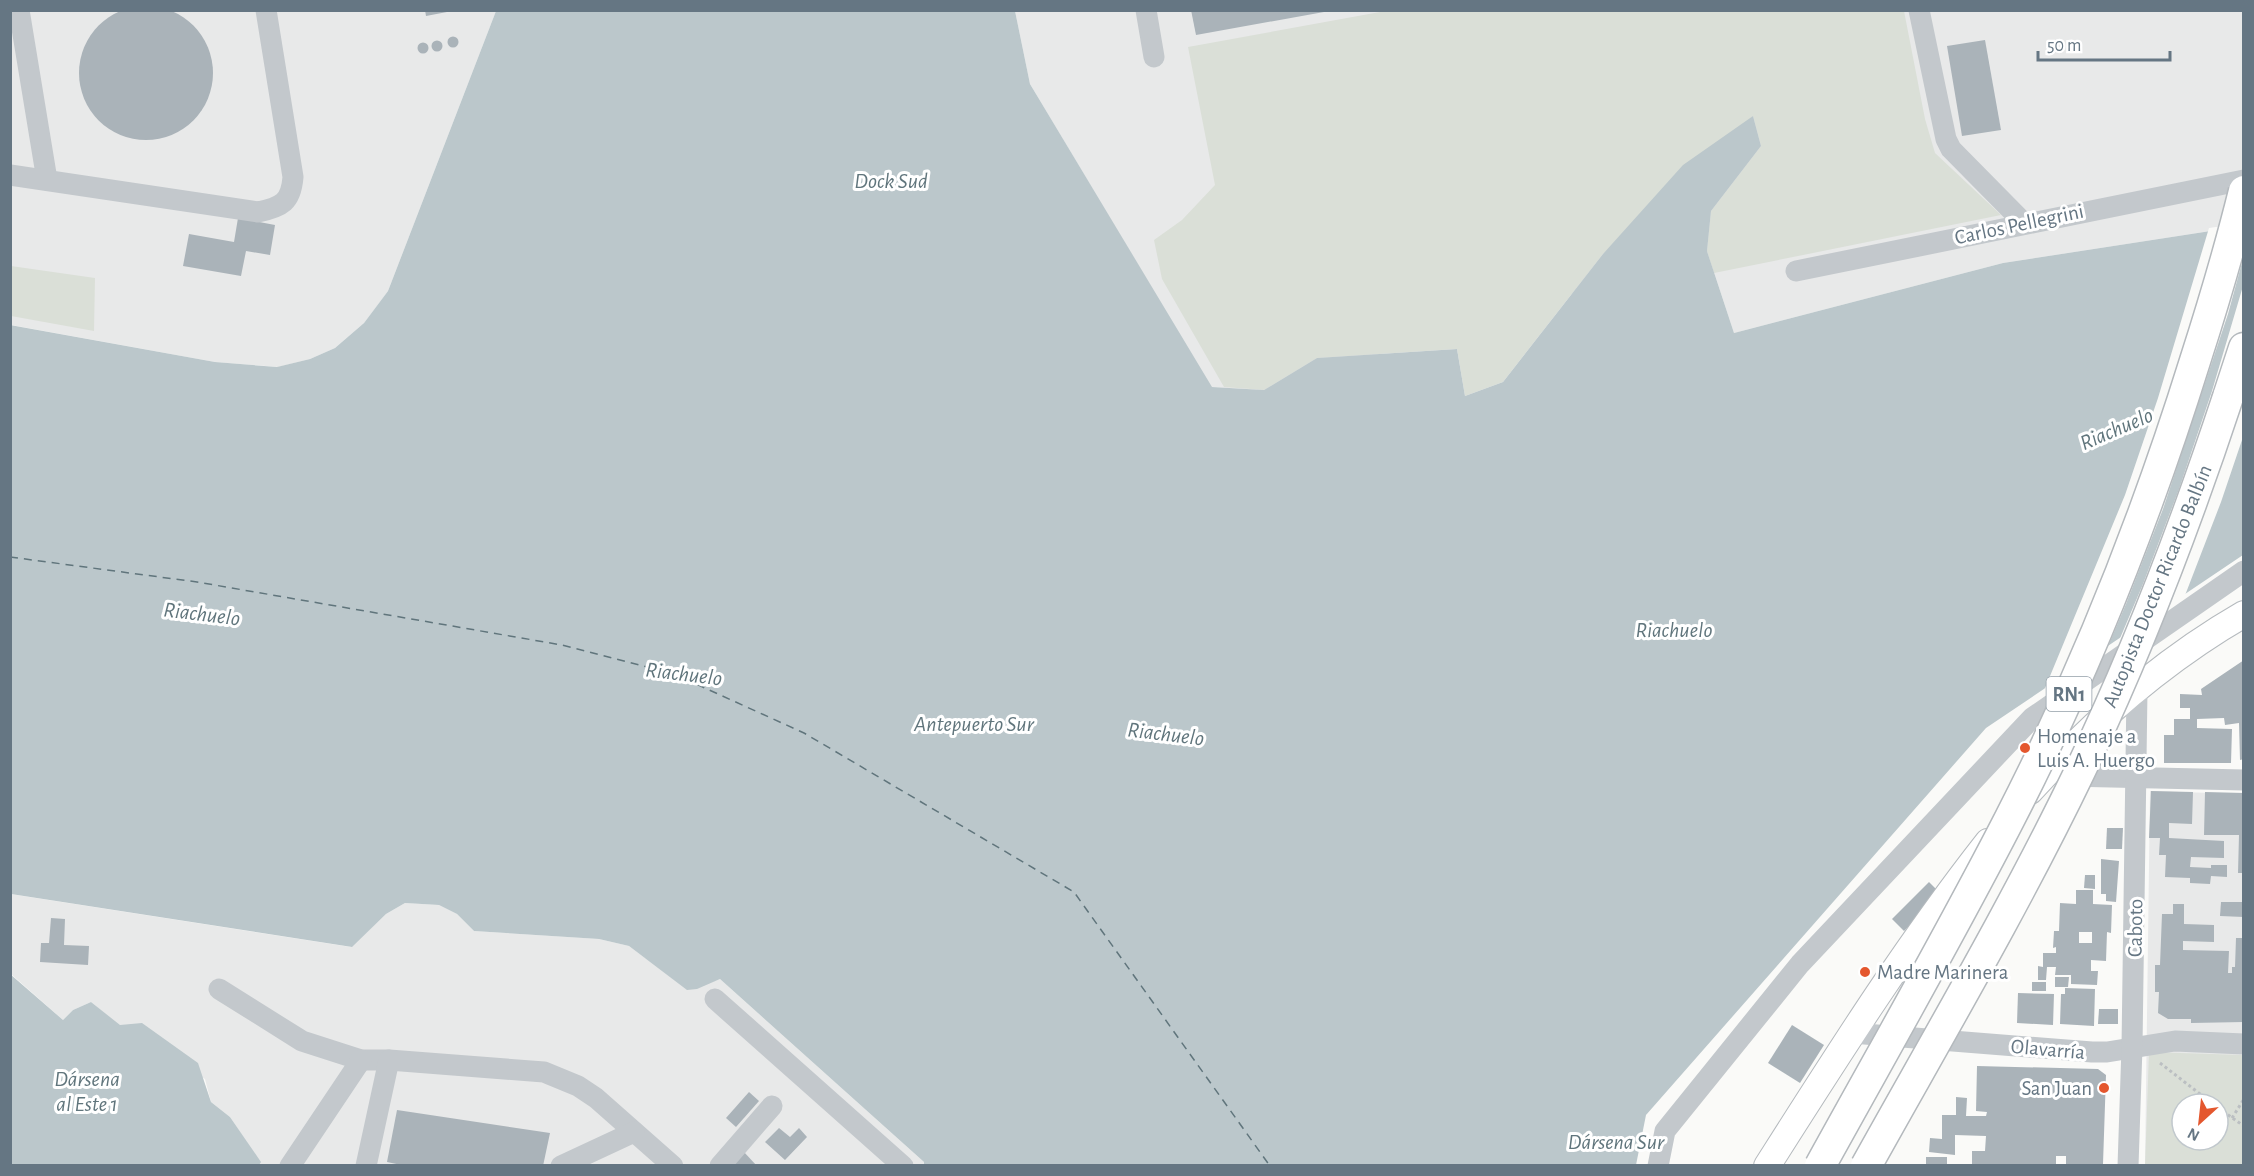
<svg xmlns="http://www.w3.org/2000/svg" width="2254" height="1176" viewBox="0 0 2254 1176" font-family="'Alegreya Sans',sans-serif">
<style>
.built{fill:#e8e9e9;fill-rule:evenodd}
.green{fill:#dadfd7;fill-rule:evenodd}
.water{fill:#bbc7cb}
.pier{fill:#fafaf8}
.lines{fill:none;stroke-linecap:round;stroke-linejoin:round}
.ferry{stroke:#60757c;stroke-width:1.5;stroke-dasharray:8 6;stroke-linecap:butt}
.building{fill:#aab3b9;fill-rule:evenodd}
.major-casing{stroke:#b5babe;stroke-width:28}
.highway-casing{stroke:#b4b9bd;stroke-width:33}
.path{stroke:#bbbfc2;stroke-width:3;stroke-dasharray:3 3;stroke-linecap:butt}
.minor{stroke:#c3c8cc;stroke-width:21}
.major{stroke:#fff;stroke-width:26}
.highway{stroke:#fff;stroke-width:30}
.highway-bridge-casing{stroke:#b4b9bd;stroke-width:33;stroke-linecap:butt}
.highway-bridge{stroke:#fff;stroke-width:30}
.poi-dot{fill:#e4572e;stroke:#fff;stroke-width:2}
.labels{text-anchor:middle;stroke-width:6;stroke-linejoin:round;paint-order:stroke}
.shield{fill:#fff;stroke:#939fa8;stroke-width:1.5}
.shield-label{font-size:20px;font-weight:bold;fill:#657683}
.street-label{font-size:21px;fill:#657683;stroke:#fff}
.poi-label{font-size:21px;fill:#657683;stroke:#fff;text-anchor:start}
.water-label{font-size:22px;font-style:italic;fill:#60757c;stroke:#fff}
</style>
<rect width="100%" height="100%" fill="#fafaf8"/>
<!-- built -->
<g class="built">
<polygon points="10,11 496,11 388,291 364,323 335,348 310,359 278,367 215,362 11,325"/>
<polygon points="1015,11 2243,11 2243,226 2003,263 1734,333 1707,251 1264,390 1211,387 1030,84"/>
<path d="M2150,791L2243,794V1165L2145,1166ZM2182,1104H2218V1140H2182Z"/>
<polygon points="10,894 351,947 386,914 405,903 439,905 457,914 474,931 599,939 629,946 645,958 709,983 720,979 924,1162 924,1165 259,1165 260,1162 230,1117 211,1102 205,1079 120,1026 91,1002 73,1010 63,1020 11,974"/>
</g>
<!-- green -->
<g class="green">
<polygon points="1391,10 1904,11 1925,119 1935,153 2001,215 1714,273 1707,251 1711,211 1761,146 1753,116 1603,254 1503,382 1465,396 1457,349 1317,358 1264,390 1224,387 1162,279 1154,240 1182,220 1215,185 1188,47"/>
<polygon points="11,266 95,278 94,331 11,316"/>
<path d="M2149,1052L2243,1055V1165L2145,1166ZM2182,1104H2218V1140H2182Z"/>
</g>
<!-- water -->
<g class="water">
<polygon points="496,11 1015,11 1030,84 1212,387 1264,390 1317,358 1457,349 1465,396 1503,382 1603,254 1683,165 1753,116 1761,146 1711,211 1707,251 1734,333 2003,263 2243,226 2243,555 1986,728 1646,1115 1636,1165 924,1165 924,1162 720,979 697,989 687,990 629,946 599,939 474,931 457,914 439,905 405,903 386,914 352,947 11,894 10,325 215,362 277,367 310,359 335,348 364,323 388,291"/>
<polygon points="10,974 63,1020 73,1010 91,1002 120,1025 142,1023 198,1063 211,1102 230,1117 261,1162 259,1165 11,1165"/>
</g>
<!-- pier -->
<g class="pier">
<polygon points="2244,223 2243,259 2228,314 2163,509 2126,604 2106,651 2043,693 2125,495 2158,398 2209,228"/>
<polygon points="2243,286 2243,437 2221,502 2184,598 2118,643 2143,584 2179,489 2212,391"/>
</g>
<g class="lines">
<!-- ferry -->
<polyline class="ferry" points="10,557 197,582 562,645 674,674 804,733 1074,892 1270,1166"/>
</g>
<!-- building -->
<g class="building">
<circle cx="146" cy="73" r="67"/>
<polygon points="425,10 447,10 447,12 426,16"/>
<polygon points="1191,10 1324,10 1324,12 1196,35"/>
<circle cx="453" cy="42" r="5.5"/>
<polygon points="1985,40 2001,130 1962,136 1947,46"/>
<circle cx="437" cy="46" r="5.5"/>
<circle cx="423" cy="48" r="5.5"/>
<polygon points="238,218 275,225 270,255 246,251 241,276 183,266 189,234 234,242"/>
<polygon points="2244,660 2244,759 2240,760 2239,723 2225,725 2224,718 2197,719 2197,728 2232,729 2231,763 2164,763 2164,735 2174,735 2174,719 2190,719 2190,708 2180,708 2180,694 2202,695 2201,689"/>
<polygon points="2151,791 2193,792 2192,824 2169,823 2169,838 2224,841 2224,858 2191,857 2190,867 2211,868 2211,865 2227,865 2227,877 2211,876 2210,884 2190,883 2190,878 2165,877 2166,855 2159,855 2160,838 2149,838"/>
<polygon points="2205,792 2244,793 2244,873 2238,873 2239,835 2204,835"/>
<polygon points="2107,828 2123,828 2122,849 2106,849"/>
<polygon points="2101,859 2119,861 2116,902 2106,901 2106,894 2101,894"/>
<polygon points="2085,875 2095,875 2095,889 2084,888"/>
<polygon points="1929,882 1941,894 1904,931 1892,919"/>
<path d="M2076,890H2093V904L2112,905L2111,933L2107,932L2106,961L2091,960V971H2098L2097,985L2071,984V975H2055L2056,967H2047L2046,980H2038V966L2043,967V953H2056V947L2053,948L2054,931H2059L2060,903L2076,904ZM2079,932H2092V943H2079Z"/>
<polygon points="2221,902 2244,902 2244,917 2220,916"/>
<polygon points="2173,904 2184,904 2184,924 2214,925 2214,942 2183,941 2183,950 2229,951 2228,973 2232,973 2232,967 2235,967 2236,938 2244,938 2244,1022 2191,1023 2191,1019 2168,1019 2158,1013 2159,992 2155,992 2155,965 2160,965 2162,914 2173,914"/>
<polygon points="51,918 65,919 64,945 89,946 88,965 40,962 41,943 49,943"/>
<polygon points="2055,977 2069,977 2068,987 2055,987"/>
<rect x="2032" y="982" width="14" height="9"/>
<polygon points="2065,988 2095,989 2094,1026 2060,1024 2061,994 2065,994"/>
<polygon points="2018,993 2054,994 2053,1025 2017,1023"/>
<polygon points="2099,1009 2118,1009 2118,1024 2098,1024"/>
<polygon points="1792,1025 1824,1045 1800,1083 1768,1063"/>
<polygon points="1977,1066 2098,1069 2106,1075 2103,1164 2066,1166 2066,1156 2056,1156 2056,1166 1972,1166 1972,1151 1985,1151 1986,1136 1955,1135 1955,1155 1929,1152 1930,1138 1942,1139 1942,1115 1956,1115 1956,1097 1967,1098 1966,1116 1986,1116 1987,1112 1976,1111"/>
<polygon points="749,1092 759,1101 736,1127 726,1118"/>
<polygon points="397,1110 550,1133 543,1166 406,1166 387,1162"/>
<polygon points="779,1128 790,1137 799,1128 807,1137 785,1160 765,1142"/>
<polygon points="743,1151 757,1166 733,1166"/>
<rect x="1926" y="1157" width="21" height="9"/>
</g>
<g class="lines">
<defs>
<g id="major">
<path d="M2030,791C2092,723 2164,660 2244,614"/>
<path d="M1767,1166C1837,1056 1907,945 1988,842"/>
</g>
<polyline id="highway" points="2228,397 2244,348"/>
</defs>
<!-- major casing -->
<use href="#major" class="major-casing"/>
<!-- highway casing -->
<use href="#highway" class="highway-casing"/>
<!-- path -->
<g class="path">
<polyline points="2160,1063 2213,1104"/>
<polyline points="2218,1108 2244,1126"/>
<polyline points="2232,1118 2244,1099"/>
</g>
<!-- minor -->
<g class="minor">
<polyline points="19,10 47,180"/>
<polyline points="1146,10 1154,57"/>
<polyline points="1919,10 1946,139 1951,149 2024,223"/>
<path d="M10,175L258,212C282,207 291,202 293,177L266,10"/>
<polyline points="1796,271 2244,180"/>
<polyline points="2067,776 2244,780"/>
<polyline points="219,989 302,1041 361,1060 389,1060"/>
<polyline points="715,999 903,1166"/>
<polyline points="1852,1033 2092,1052 2107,1052 2175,1041 2244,1044"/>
<polyline points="290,1166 361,1060"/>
<polyline points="366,1166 389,1060 544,1072 578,1086 596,1098 673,1166"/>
<polyline points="561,1166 634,1132"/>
<polyline points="720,1166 772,1106"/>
<polyline points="1658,1166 1665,1131 1800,964 2032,718 2244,571"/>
<polyline points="2128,1166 2132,1047 2137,690"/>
</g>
<!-- major -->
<use href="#major" class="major"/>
<!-- highway -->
<use href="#highway" class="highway"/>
<defs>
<g id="highway-bridge">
<path d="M1820,1166C1884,1050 1950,935 2010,818C2085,672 2146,518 2195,361C2213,305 2230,248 2244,191"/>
<path d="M1866,1166C1939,1035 2015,906 2080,771C2138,650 2186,524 2228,397"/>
</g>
</defs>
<!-- highway-bridge casing -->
<use href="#highway-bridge" class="highway-bridge-casing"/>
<!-- highway-bridge -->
<use href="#highway-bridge" class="highway-bridge"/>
</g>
<!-- markers -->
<g class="poi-dot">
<circle cx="2025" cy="748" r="6"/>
<circle cx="1865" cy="972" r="6"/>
<circle cx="2104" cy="1088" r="6"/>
</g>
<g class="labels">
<!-- shield labels -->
<rect class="shield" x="2046.5" y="677" width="45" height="34" rx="4.5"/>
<g class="shield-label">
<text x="2069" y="701">RN1</text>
</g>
<!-- street labels -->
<g class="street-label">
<text transform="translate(2019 224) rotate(-12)" y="7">Carlos Pellegrini</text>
<text transform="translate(2157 586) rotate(-68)" y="7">Autopista Doctor Ricardo Balbín</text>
<text transform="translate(2135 928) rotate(-89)" y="7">Caboto</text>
<text transform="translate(2048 1049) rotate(5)" y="7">Olavarría</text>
</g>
<!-- poi labels -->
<g class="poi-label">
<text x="2037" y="743">Homenaje a<tspan x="2037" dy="24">Luis A. Huergo</tspan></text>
<text x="1877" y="979">Madre Marinera</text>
<text x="2092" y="1095" text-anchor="end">San Juan</text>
</g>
<!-- water labels -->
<g class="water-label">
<text x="891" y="188">Dock Sud</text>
<text transform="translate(2116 428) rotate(-23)" y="8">Riachuelo</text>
<text transform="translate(202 613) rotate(7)" y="8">Riachuelo</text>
<text x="1674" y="637">Riachuelo</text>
<text transform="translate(684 673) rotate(7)" y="8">Riachuelo</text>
<text x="974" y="731">Antepuerto Sur</text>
<text transform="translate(1166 733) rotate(7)" y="8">Riachuelo</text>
<text x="87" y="1086">Dársena<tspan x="87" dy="25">al Este 1</tspan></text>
<text x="1616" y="1149">Dársena Sur</text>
</g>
</g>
<!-- border -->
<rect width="2254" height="1176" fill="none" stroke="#657683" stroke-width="24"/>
<!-- north arrow -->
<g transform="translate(2200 1122) rotate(207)"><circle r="28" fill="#ffffff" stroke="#c1c8cd" stroke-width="1.5"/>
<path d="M0-4.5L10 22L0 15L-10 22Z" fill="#e4572e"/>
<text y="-9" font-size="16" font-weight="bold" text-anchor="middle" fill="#657683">N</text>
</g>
<!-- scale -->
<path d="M2038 51v9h132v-9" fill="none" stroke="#657683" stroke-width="3"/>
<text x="2047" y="51" font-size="18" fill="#657683" stroke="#ffffff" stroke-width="4.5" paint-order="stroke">50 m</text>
</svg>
